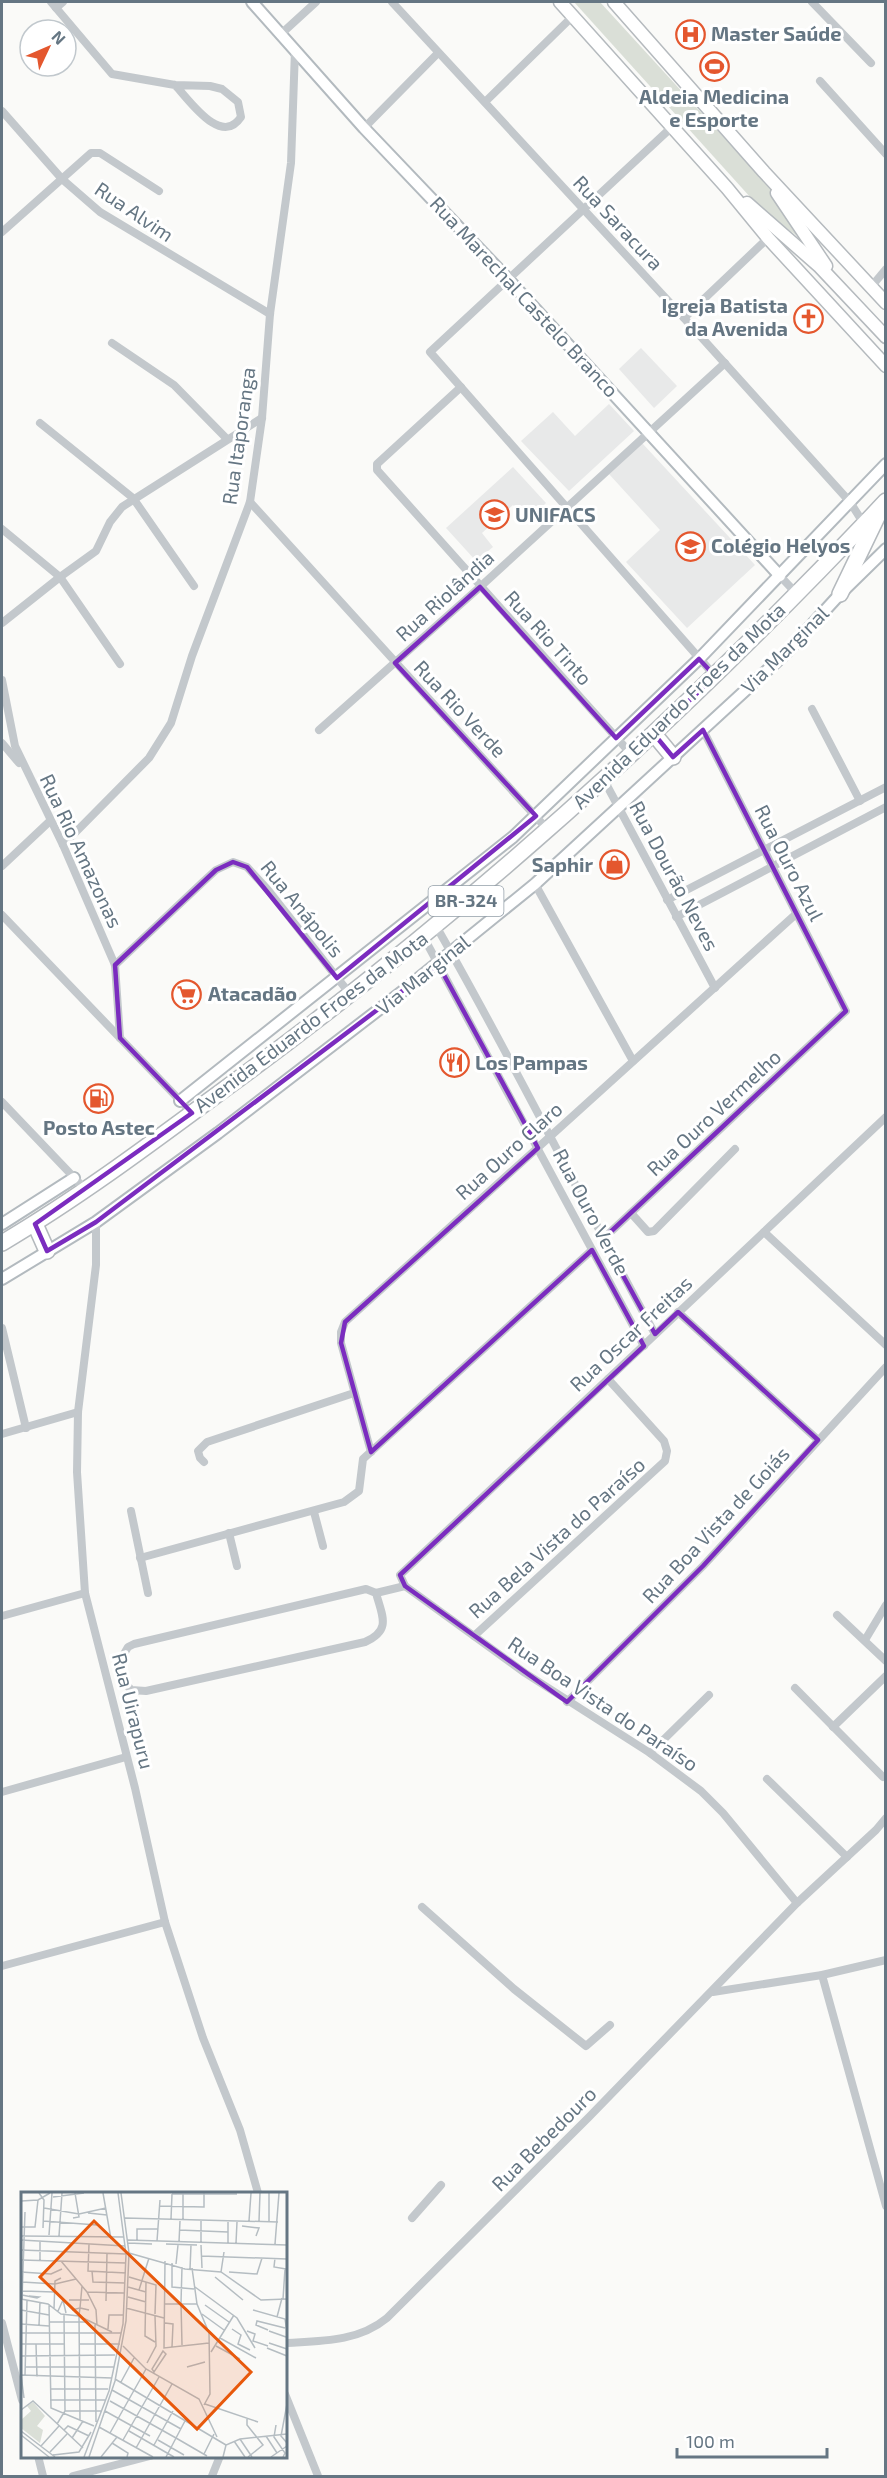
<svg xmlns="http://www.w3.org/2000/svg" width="887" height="2478" viewBox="0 0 887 2478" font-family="'Exo 2',sans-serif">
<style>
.built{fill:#e8e9e9}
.green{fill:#dadfd7}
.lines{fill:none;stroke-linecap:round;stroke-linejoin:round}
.secondary-casing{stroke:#b3babf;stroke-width:14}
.primary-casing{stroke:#b5babe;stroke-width:15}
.highway-casing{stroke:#b4b9bd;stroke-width:18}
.street{stroke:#c3c8cc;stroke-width:8}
.secondary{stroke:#fff;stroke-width:10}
.primary{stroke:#fff;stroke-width:12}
.highway{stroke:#fff;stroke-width:15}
.marked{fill:none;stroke:#7b2cbf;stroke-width:4.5;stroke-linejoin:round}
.labels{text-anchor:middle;stroke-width:6;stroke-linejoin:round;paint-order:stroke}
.shield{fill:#fff;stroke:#939fa8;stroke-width:1.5}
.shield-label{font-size:18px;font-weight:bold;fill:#657683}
.poi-label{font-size:20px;font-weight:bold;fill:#657683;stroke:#fff;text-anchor:start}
.street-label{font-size:20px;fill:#657683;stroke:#fff}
.inset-road{fill:none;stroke:#b5bdc2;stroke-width:1.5}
.view{fill:#e8590c;fill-opacity:0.15;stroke:#e8590c;stroke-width:3}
.inset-edge{fill:none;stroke:#657683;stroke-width:3}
</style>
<rect width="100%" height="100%" fill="#fafaf8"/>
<!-- built -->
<g class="built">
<polygon points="641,348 677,386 654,408 619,369"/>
<polygon points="609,404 634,431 569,491 521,441 553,412 575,436"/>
<polygon points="642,443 755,565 687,628 626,562 660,530 609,474"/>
<polygon points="513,467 546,503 528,521 513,505 482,533 493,547 476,561 446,528"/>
</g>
<!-- green -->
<polygon class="green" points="574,2 600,2 782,201 797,236 760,208"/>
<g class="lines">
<defs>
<g id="secondary">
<polyline points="252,2 364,128 507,278 780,576"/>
<polyline points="180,1101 513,837 699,659 886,464"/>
<polyline points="2,1224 74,1178"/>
<polyline points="2,1279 96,1222 218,1133 403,991 535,884 787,652 840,594 886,549"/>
</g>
<g id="primary">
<polyline points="560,2 727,188 768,238 886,366"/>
<polyline points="614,2 764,172 886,303"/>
<polyline points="777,193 826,266"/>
<polyline points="747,203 819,266 886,337"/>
</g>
<g id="highway">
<polyline points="840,594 878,515"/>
<polyline points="654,734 673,757"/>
<polyline points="35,1224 47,1251"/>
<path d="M2,1243C80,1197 153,1142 226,1088C465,914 684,716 886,501"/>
</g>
</defs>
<!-- secondary casing -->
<use href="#secondary" class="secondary-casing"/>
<!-- primary casing -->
<use href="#primary" class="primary-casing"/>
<!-- highway casing -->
<use href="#highway" class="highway-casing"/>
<!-- street -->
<g class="street">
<path d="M51,2L112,74L175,85L210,86L222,89L238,102L241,117C221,147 190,101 175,85"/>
<polyline points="392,2 684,318 850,502 864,524"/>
<polyline points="812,2 871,63"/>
<polyline points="56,8 63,2"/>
<polyline points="281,34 316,2"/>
<polyline points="820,81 886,154"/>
<polyline points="485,102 573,16"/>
<polyline points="2,111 62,179 100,212 270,314"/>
<polyline points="673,126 430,352 715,676"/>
<polyline points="364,128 438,53"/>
<polyline points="2,232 91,153 100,153 159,191"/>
<polyline points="871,287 886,269"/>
<polyline points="684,318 768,238"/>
<polyline points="112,343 174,385 227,439"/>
<polyline points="461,387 377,464 377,470 632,755"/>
<polyline points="40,423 133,498 194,586"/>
<polyline points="250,502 548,830"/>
<polyline points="2,529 60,577 96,551 110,522 122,507 262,418"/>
<polyline points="780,576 796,593"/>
<polyline points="2,623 60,577 120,664"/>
<polyline points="2,680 15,746 63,845 115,965 120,1038"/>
<polyline points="812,709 860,801"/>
<polyline points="319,730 480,587 725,363"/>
<polyline points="2,743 19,763"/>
<polyline points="604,780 715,988"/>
<polyline points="63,845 149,758 171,723 192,656 250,502 262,418 270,314 291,163 295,50"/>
<polyline points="2,866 50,821"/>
<polyline points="535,884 633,1061"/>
<polyline points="667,900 886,787"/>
<polyline points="2,915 192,1113"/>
<polyline points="676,917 886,807"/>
<path d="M436,926C513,1060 581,1199 655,1334"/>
<polyline points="423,936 644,1346"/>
<polyline points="115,965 204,881 216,870 233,862 247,867 268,890 350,994"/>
<polyline points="2,1102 86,1190"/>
<polyline points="631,1213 648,1232 654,1231 735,1149"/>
<polyline points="96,1222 96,1265 78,1412 77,1472 85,1593 135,1788 165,1922 203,2038 240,2130 258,2193"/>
<polyline points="764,1232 886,1345"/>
<polyline points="603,1239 846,1011 703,730"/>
<polyline points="678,1312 818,1440"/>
<polyline points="2,1328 26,1428"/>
<polyline points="2,1434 78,1412"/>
<polyline points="371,1452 341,1343 341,1332 345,1322 796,914"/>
<polyline points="204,1462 200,1458 198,1451 207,1442 354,1393"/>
<polyline points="131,1511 148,1593"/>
<polyline points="314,1512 323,1546"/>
<polyline points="229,1533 237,1566"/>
<polyline points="140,1558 344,1502 359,1491 363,1459 592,1250"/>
<path d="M366,1589L376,1593C382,1616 392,1630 365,1642L146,1691L131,1690L124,1681L121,1659L128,1647L134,1644Z"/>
<polyline points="376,1593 405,1586"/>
<polyline points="837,1615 886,1661"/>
<polyline points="2,1616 85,1593"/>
<polyline points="474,1636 665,1461 667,1451 664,1441 608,1379"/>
<polyline points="865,1640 886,1605"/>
<polyline points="795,1688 883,1777"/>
<polyline points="567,1702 703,1566 886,1367"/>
<polyline points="833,1727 886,1676"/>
<polyline points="650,1753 709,1695"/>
<polyline points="767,1779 847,1857"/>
<polyline points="2,1792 126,1757"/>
<polyline points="797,1903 723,1813 701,1791 650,1753 525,1673 405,1586 400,1575 886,1117"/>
<polyline points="422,1907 514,1989 586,2046 610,2025"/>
<polyline points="2,1966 165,1922"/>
<polyline points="822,1975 886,2206"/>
<polyline points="713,1992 822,1975 886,1960"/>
<polyline points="412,2218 441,2185"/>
<polyline points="2,2323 22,2400"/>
<path d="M285,2343C321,2341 358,2342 387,2318L589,2117L797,1903L876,1830L886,1818"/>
<polyline points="285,2394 318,2476"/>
<polyline points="38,2456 43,2476"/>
<polyline points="73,2476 150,2456"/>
<polyline points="212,2476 220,2456"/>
</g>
<!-- secondary -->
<use href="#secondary" class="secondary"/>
<!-- primary -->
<use href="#primary" class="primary"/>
<!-- highway -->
<use href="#highway" class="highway"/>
</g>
<!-- marked area -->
<path class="marked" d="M480,587L616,738L699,659L715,676L654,734L673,757L703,730L846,1011L603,1239L655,1334L678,1312L818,1440L703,1566L567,1702L405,1586L400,1575L644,1346L592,1250L371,1452L341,1343L345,1322L538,1148L438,964L96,1222L47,1251L35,1224L192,1113L120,1038L115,965L216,870L233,862L247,867L337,978L536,816L395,663Z"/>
<!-- icons -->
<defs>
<symbol id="hospital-ring" viewBox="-11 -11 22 22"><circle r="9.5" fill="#fff" stroke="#e4572e" stroke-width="1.5"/><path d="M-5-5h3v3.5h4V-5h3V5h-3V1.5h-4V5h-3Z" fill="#e4572e"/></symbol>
<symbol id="stadium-ring" viewBox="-11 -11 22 22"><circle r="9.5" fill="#fff" stroke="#e4572e" stroke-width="1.5"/><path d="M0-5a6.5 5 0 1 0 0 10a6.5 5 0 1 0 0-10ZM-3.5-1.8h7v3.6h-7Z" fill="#e4572e"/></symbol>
<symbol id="church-ring" viewBox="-11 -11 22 22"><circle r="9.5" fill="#fff" stroke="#e4572e" stroke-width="1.5"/><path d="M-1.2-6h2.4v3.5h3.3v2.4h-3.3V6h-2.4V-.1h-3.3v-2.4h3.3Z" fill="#e4572e"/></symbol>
<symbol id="university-ring" viewBox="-11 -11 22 22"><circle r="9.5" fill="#fff" stroke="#e4572e" stroke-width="1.5"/><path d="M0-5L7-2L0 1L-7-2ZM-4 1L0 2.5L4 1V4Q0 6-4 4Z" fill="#e4572e"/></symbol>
<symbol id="school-ring" viewBox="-11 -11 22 22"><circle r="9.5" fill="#fff" stroke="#e4572e" stroke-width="1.5"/><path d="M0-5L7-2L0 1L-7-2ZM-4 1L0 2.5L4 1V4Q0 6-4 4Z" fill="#e4572e"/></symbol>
<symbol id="shop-ring" viewBox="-11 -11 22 22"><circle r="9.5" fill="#fff" stroke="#e4572e" stroke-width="1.5"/><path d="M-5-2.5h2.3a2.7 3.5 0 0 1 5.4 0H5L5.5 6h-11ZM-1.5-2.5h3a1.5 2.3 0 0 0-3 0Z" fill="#e4572e"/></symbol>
<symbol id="supermarket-ring" viewBox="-11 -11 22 22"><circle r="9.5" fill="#fff" stroke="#e4572e" stroke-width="1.5"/><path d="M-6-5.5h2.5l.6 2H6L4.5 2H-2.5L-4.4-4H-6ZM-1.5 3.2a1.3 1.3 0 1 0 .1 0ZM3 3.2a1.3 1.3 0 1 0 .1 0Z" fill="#e4572e"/></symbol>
<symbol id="restaurant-ring" viewBox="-11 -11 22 22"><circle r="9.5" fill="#fff" stroke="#e4572e" stroke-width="1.5"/><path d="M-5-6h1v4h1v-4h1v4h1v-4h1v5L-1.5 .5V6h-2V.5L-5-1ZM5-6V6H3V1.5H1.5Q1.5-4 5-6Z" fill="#e4572e"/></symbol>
<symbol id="fuel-ring" viewBox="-11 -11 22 22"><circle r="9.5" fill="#fff" stroke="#e4572e" stroke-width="1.5"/><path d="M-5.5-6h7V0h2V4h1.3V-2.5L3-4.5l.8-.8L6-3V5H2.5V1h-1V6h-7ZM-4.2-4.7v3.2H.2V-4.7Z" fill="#e4572e"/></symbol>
</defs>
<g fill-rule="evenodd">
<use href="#hospital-ring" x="674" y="18" width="33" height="33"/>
<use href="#stadium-ring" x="698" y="50" width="33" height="33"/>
<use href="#church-ring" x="792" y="302" width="33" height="33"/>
<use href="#university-ring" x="478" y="498" width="33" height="33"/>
<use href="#school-ring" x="674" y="530" width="33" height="33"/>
<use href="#shop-ring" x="598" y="848" width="33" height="33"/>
<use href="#supermarket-ring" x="170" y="978" width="33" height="33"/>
<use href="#restaurant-ring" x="438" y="1046" width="33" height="33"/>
<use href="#fuel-ring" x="82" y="1082" width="33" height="33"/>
</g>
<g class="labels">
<!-- shield labels -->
<rect class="shield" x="428.5" y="886" width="75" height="30" rx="4.5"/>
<g class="shield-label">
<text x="466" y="907">BR-324</text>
</g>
<!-- poi labels -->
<g class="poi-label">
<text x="711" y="41">Master Saúde</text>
<text x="714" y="104" text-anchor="middle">Aldeia Medicina<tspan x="714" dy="23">e Esporte</tspan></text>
<text x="788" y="313" text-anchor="end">Igreja Batista<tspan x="788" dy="23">da Avenida</tspan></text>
<text x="515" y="522">UNIFACS</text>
<text x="711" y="553">Colégio Helyos</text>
<text x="593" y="872" text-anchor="end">Saphir</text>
<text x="208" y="1001">Atacadão</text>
<text x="475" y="1070">Los Pampas</text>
<text x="99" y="1135" text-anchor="middle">Posto Astec</text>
</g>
<!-- street labels -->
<g class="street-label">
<text transform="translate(134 212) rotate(34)" y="7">Rua Alvim</text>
<text transform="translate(618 223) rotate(47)" y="7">Rua Saracura</text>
<text transform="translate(524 297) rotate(47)" y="7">Rua Marechal Castelo Branco</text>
<text transform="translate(239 436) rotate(-82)" y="7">Rua Itaporanga</text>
<text transform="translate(445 596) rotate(-42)" y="7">Rua Riolândia</text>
<text transform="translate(548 638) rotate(48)" y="7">Rua Rio Tinto</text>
<text transform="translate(785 650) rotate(-45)" y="7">Via Marginal</text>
<text transform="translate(679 706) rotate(-44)" y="7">Avenida Eduardo Froes da Mota</text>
<text transform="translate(460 709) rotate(47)" y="7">Rua Rio Verde</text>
<text transform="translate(81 851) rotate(65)" y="7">Rua Rio Amazonas</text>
<text transform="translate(789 863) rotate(63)" y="7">Rua Ouro Azul</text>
<text transform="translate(674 876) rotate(62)" y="7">Rua Dourão Neves</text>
<text transform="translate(302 909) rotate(51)" y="7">Rua Anápolis</text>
<text transform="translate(423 975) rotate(-39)" y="7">Via Marginal</text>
<text transform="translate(311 1022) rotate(-37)" y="7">Avenida Eduardo Froes da Mota</text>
<text transform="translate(714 1113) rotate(-43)" y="7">Rua Ouro Vermelho</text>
<text transform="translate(509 1151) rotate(-42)" y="7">Rua Ouro Claro</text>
<text transform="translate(591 1212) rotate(62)" y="7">Rua Ouro Verde</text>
<text transform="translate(631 1334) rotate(-43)" y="7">Rua Oscar Freitas</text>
<text transform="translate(716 1525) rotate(-47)" y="7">Rua Boa Vista de Goiás</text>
<text transform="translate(557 1538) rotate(-42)" y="7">Rua Bela Vista do Paraíso</text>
<text transform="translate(603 1704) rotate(34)" y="7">Rua Boa Vista do Paraíso</text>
<text transform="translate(133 1711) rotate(76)" y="7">Rua Uirapuru</text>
<text transform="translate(544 2139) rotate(-45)" y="7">Rua Bebedouro</text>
</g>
</g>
<!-- overview -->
<g transform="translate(21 2192)">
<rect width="266" height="266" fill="#fafaf8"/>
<path d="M12,210L24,224L16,234L22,238L19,251L0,236V228L10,219L6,214Z" fill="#dadfd7"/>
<path class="inset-road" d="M18,1L23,8L22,36M82,1L90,47M151,2H216M32,5L63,1M0,9L17,8L29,1M139,14L183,15V1M23,16L58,22L85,16M67,21L86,23M52,26L58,25L54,1M104,26L257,30M150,27L151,2M162,27V2M22,29L76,33M180,29V50M228,29L230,1M238,29L239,1M248,30V1M221,34L238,36L235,44M0,35H14L17,8M158,38L207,40M28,43L31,1M0,44L103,45M38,44L41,1M0,48L104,54M107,48L266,53M116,48V37H137M136,49L139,8M158,50L159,29M107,51L131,52M207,51V30M215,51L216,30M68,52L67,79L105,81M145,52L176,53M254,52L258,1M180,53L181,76M0,58L105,62M108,61L164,77L200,80L240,108L266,107M180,64L266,67M254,66L253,75L265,77M0,68L105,71M19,68V49M40,69L66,100L75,118L76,133M144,69L143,156L188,151M151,71V95L173,97M155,72L157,53M171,76L176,112L188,141L189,202L183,213M169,77L170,53M71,79L72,90L104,91M0,80L30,82L41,77M200,80L203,60M208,80L236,82L241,66M108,85L135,93L134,122M194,85L222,108M1,90L34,92L55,87M125,90L124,144L134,150M107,95L125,100M174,95L216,126L234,156M118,98L128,66M2,99L33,100M66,100L103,101M1,103L16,106L18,105L8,104M107,105L125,110M0,107L27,112L40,122L58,124L91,140M1,107L4,20M262,107L264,77M48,108H68M85,109L86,61M160,111L161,153M160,111L161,75M28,112L30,216L73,234M144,112H176M184,113L208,130M105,116L143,126M33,117L34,89L40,86M0,118L28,123M51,118L59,116L61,94M232,118L264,127L266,140M37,119L42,108L45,121M181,122L203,138M256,125L261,106M28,130H65M144,131L152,132L151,155M0,132L28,134M74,132L75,230M18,133L19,110M87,137L88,123H102M211,137L220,143L217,152L229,158M247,138L235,133L236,129L264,136M226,139L234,142L232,149L247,154M248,139L265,145M0,141H100M199,146L235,166M248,151L266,157M0,152H43M15,152L16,185M59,152H99M102,154L125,177L178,207L196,245M195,154L219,167M246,156L266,164M142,159L145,162L133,180L131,177ZM190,160L213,123M0,164L94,163M126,171L135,154L134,124M4,175H93M166,175L184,170M0,183L91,186M0,183L3,206M4,183L6,108M94,187L205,253M100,190L113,166M29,197H87M91,198L160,237M29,208H84M89,209L155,246M184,212L237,230M266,212L260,244L266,251M0,218L12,209L62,256M44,219H81M84,219L129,244M226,227V233L242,253L227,265M59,228L58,123L59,116L68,118M36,232L44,219L43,123M255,233L253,245L264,261L262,265M78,235L132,265M43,238L47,234L68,244M0,239L34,265M108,239L153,265M89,241L125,177M0,243L28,265M245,244L256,261M51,246L62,229M155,246L186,264M219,247L231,265M102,248L138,185M137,248L163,263M213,249L224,265M91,251L107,261L106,265M133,253L152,219M20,254L38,234M115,256L151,192M29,260L46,242M183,262L193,242M32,263L58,260L70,240M63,265L88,199L102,132L105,62L97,1M68,265L94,189L105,129L108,61L100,1M80,265L96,245M145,265L165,227M202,265L205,253L219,247L266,242M250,265L266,254"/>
<path class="view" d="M73,29L230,180L176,237L19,85Z"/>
<rect width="266" height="266" class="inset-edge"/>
</g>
<!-- border -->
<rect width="887" height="2478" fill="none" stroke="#657683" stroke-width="6"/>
<!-- north arrow -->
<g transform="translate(48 48) rotate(46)"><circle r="28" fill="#ffffff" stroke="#c1c8cd" stroke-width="1.5"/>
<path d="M0-4.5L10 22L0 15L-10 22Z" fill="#e4572e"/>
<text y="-9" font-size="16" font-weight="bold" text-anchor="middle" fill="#657683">N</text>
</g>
<!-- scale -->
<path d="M677 2448v9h150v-9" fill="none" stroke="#657683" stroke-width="3"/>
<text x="686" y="2448" font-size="18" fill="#657683" stroke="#ffffff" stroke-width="4.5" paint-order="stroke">100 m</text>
</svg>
